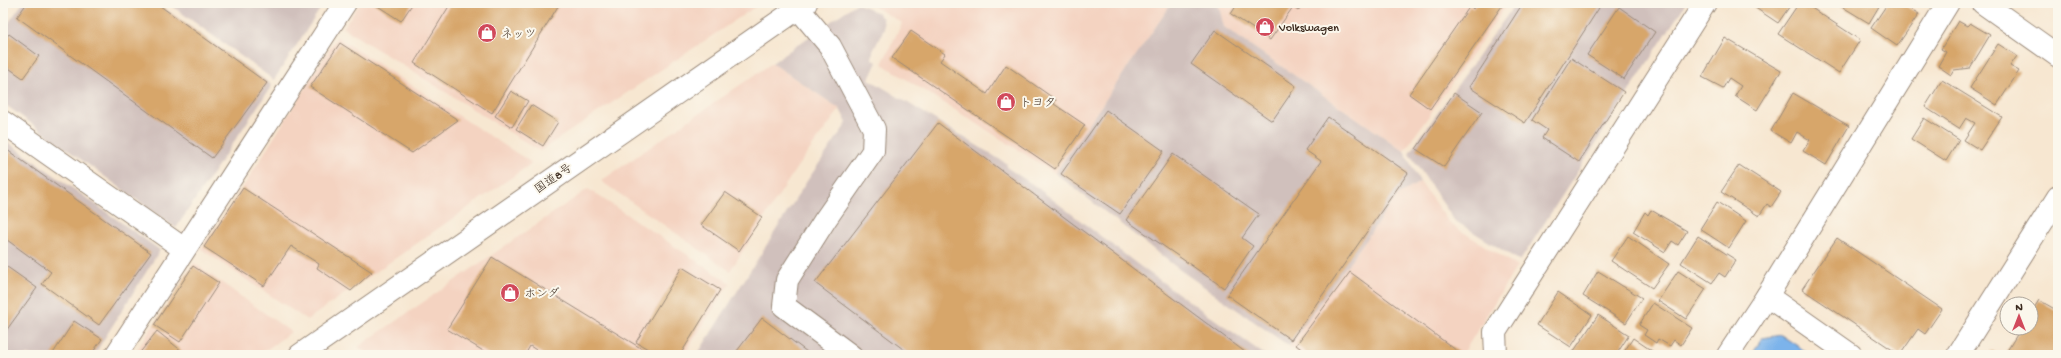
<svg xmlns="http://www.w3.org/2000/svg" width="2061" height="358" viewBox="0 0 2061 358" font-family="'Gochi Hand','Klee One',sans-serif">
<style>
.built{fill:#f4d3c1}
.industrial{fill:#d0c0bc}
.water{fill:#7bb3eb;stroke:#5b6e84}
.building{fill:#d7a66b}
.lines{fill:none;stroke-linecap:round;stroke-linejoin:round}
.minor-casing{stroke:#998878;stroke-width:24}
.highway-casing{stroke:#998878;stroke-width:24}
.minor{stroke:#fff;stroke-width:22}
.highway{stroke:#fff;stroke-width:22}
.labels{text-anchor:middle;stroke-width:4;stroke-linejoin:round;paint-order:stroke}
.poi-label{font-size:12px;fill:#3b2a1e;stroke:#fbf7ec;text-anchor:start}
.street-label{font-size:12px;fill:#3b2a1e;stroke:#fbf7ec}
</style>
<rect width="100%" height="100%" fill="#fbf7ec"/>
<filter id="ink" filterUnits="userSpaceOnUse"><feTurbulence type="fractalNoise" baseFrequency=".025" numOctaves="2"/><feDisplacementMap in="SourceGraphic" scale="8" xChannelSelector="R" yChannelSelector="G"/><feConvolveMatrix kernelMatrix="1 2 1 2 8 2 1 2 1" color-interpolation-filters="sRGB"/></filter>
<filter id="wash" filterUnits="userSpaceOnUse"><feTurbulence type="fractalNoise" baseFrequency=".012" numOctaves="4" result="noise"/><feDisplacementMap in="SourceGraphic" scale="16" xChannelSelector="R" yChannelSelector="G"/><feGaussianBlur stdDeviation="0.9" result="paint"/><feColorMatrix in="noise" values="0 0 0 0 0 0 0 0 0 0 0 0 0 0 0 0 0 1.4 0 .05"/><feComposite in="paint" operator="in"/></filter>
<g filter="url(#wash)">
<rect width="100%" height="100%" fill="#f7e7d1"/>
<!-- built -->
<g class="built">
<polygon points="360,3 761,3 540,151 343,28"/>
<polygon points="868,3 1172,3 1055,173 882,64 902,23"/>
<polygon points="1218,3 1508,3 1404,151 1224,27"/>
<polygon points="337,37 532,163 307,320 201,249 245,184"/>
<polygon points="772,63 840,109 797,167 730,271 601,181"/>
<polygon points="1420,182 1450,224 1517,266 1464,352 1461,355 1300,355 1289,346 1397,196"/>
<polygon points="588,189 730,283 684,355 369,355 358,347"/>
<polygon points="194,263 291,332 259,355 134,355"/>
</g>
<!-- industrial -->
<g class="industrial">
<polygon points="23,3 157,3 272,85 176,228 3,103 3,30"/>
<polygon points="168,3 324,3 274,80"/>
<polygon points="857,3 878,13 883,19 884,29 873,51 872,59 877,62 869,79 1007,164 1006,167 1035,186 1141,267 1265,355 697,355 807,181 847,123 840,109 772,63"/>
<polygon points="1172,3 1218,3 1224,27 1404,151 1420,182 1397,196 1289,346 1180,270 1055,173"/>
<polygon points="1516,3 1686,3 1520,261 1454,220 1409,153"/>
<polygon points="3,139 160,250 94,355 3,355"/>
</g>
<!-- water -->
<polygon class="water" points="1781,335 1811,355 1752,355 1762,338"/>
<g id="blocks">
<!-- building -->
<g class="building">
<polygon points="27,3 156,3 267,83 212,158 17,17"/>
<polygon points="373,3 413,3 401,21"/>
<polygon points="451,3 560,3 492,113 414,63"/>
<polygon points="1238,3 1303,3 1298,11 1293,7 1270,40 1231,14"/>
<polygon points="1477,3 1504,3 1430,109 1409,94 1470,6 1473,9"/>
<polygon points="1523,3 1592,3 1599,8 1525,123 1469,87"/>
<polygon points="1748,3 1792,3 1778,23"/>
<polygon points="1799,3 1804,3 1860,40 1839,73 1778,34"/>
<polygon points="1842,3 1881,3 1869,23 1841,6"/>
<polygon points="1888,3 1901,3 1919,14 1897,46 1871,28"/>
<polygon points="1619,7 1655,32 1624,79 1587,55"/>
<polygon points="1958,21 1967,26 1970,23 1990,35 1970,68 1954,70 1951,75 1938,66 1946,52 1941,49"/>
<polygon points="1215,30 1296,86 1272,121 1191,64"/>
<polygon points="911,31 945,54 940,61 987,94 1006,65 1056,100 1054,104 1085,125 1055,169 892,58"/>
<polygon points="9,34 39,56 23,78 3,64 3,41"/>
<polygon points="1725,38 1781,71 1757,110 1735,96 1741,86 1729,78 1723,88 1702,77"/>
<polygon points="340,43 458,120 412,153 310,87"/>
<polygon points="1998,44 2017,56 2010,66 2019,71 1997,105 1970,88"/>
<polygon points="1571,58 1624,92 1579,162 1542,138 1547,130 1532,120"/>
<polygon points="1942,80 2002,117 1980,150 1964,140 1975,123 1966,118 1959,129 1925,107"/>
<polygon points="511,91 528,101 512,127 495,116"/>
<polygon points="1454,93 1482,112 1444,167 1416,149"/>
<polygon points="1793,93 1849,126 1826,165 1803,151 1810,140 1797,132 1791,143 1771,131"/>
<polygon points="531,105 558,122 543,146 516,129"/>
<polygon points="1106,110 1164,151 1120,214 1061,174"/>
<polygon points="1328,117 1408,173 1291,340 1227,295 1321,161 1305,150"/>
<polygon points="1924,118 1959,140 1946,161 1911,139"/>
<polygon points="938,123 1249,355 911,355 815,283"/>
<polygon points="3,147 151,253 99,325 42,284 51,272 3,237"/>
<polygon points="1173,154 1259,214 1242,238 1253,246 1224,288 1126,220"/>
<polygon points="1739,165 1781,192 1771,207 1767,204 1759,216 1721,192"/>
<polygon points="243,188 372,272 351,291 317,268 319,264 291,246 264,286 204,247"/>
<polygon points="725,192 762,217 739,251 701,225"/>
<polygon points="1717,202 1746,221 1729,248 1700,229"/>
<polygon points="1651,210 1687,231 1678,245 1672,241 1665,252 1633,232 1645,212 1648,215"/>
<polygon points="1628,236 1669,264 1652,288 1611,261"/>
<polygon points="1698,236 1736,260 1725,277 1719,273 1712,283 1681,263"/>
<polygon points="1837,238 1942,309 1925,334 1918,329 1900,355 1802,289"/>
<polygon points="492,257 652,355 544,355 530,346 525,355 490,355 447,329"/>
<polygon points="3,264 37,288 3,335"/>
<polygon points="193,266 219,283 180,342 154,325"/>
<polygon points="682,267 720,290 680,355 658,355 636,342"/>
<polygon points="1598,271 1642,298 1626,323 1583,296"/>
<polygon points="1678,271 1706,289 1686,319 1658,301"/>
<polygon points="1350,272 1460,353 1458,355 1309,355 1296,345"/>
<polygon points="1558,292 1592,315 1571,347 1537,325"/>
<polygon points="2039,300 2058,311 2058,353 2057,355 2013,355 2007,351 2021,328 2031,328 2031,313"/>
<polygon points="1653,303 1692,328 1681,345 1674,340 1670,346 1658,339 1656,343 1644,335 1647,330 1639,325"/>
<polygon points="1598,315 1629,335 1616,355 1602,355 1594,350 1590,355 1574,355 1572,354"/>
<polygon points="762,318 811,355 734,355"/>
<polygon points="74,321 102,339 91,355 52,355"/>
<polygon points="157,331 183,352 180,355 138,355"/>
<polygon points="1633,338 1658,355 1622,355"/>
<polygon points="1992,350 1999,355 1989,355"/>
</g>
</g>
</g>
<g filter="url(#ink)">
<use href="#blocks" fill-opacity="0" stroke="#998878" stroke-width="1"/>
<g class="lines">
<defs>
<g id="minor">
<polyline points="1983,3 2058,56"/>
<polyline points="798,8 830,46 874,129 873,151 825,220 787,280 784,306 850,355"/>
<polyline points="3,122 184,249"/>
<polyline points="1767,296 1851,355"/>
<polyline points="116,355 345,3"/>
<polyline points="1496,355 1495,332 1705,3"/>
<polyline points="1728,355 1767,296 1948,3"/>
<polyline points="1958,355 2058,197"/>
</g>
<polyline id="highway" points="300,355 806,3"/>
</defs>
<!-- minor casing -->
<use href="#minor" class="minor-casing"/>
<!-- highway casing -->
<use href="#highway" class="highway-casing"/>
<!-- minor -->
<use href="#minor" class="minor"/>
<!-- highway -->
<use href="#highway" class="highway"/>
</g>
</g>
<!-- icons -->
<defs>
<symbol id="shop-disc" viewBox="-11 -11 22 22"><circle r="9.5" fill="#d1495b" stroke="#fbf7ec"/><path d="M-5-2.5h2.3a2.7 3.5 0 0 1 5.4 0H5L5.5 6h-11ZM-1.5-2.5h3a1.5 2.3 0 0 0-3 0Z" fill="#fff"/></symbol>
</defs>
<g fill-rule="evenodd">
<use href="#shop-disc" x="1254" y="16" width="22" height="22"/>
<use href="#shop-disc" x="476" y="22" width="22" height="22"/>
<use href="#shop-disc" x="995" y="91" width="22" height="22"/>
<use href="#shop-disc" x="499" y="282" width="22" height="22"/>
</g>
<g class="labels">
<!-- poi labels -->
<g class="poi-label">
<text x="1279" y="31">Volkswagen</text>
<text x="501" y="37">ネッツ</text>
<text x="1020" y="106">トヨタ</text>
<text x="524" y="297">ホンダ</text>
</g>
<!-- street labels -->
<g class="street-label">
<text transform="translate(553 178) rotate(-35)" y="4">国道8号</text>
</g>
</g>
<!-- margin -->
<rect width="2061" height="358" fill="none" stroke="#fbf7ec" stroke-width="16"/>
<!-- north arrow -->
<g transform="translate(2019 316)"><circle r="19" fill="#fbf7ec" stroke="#aea59a"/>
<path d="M0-3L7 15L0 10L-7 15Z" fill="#d1495b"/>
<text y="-6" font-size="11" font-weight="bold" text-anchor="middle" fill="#3b2a1e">N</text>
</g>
</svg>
